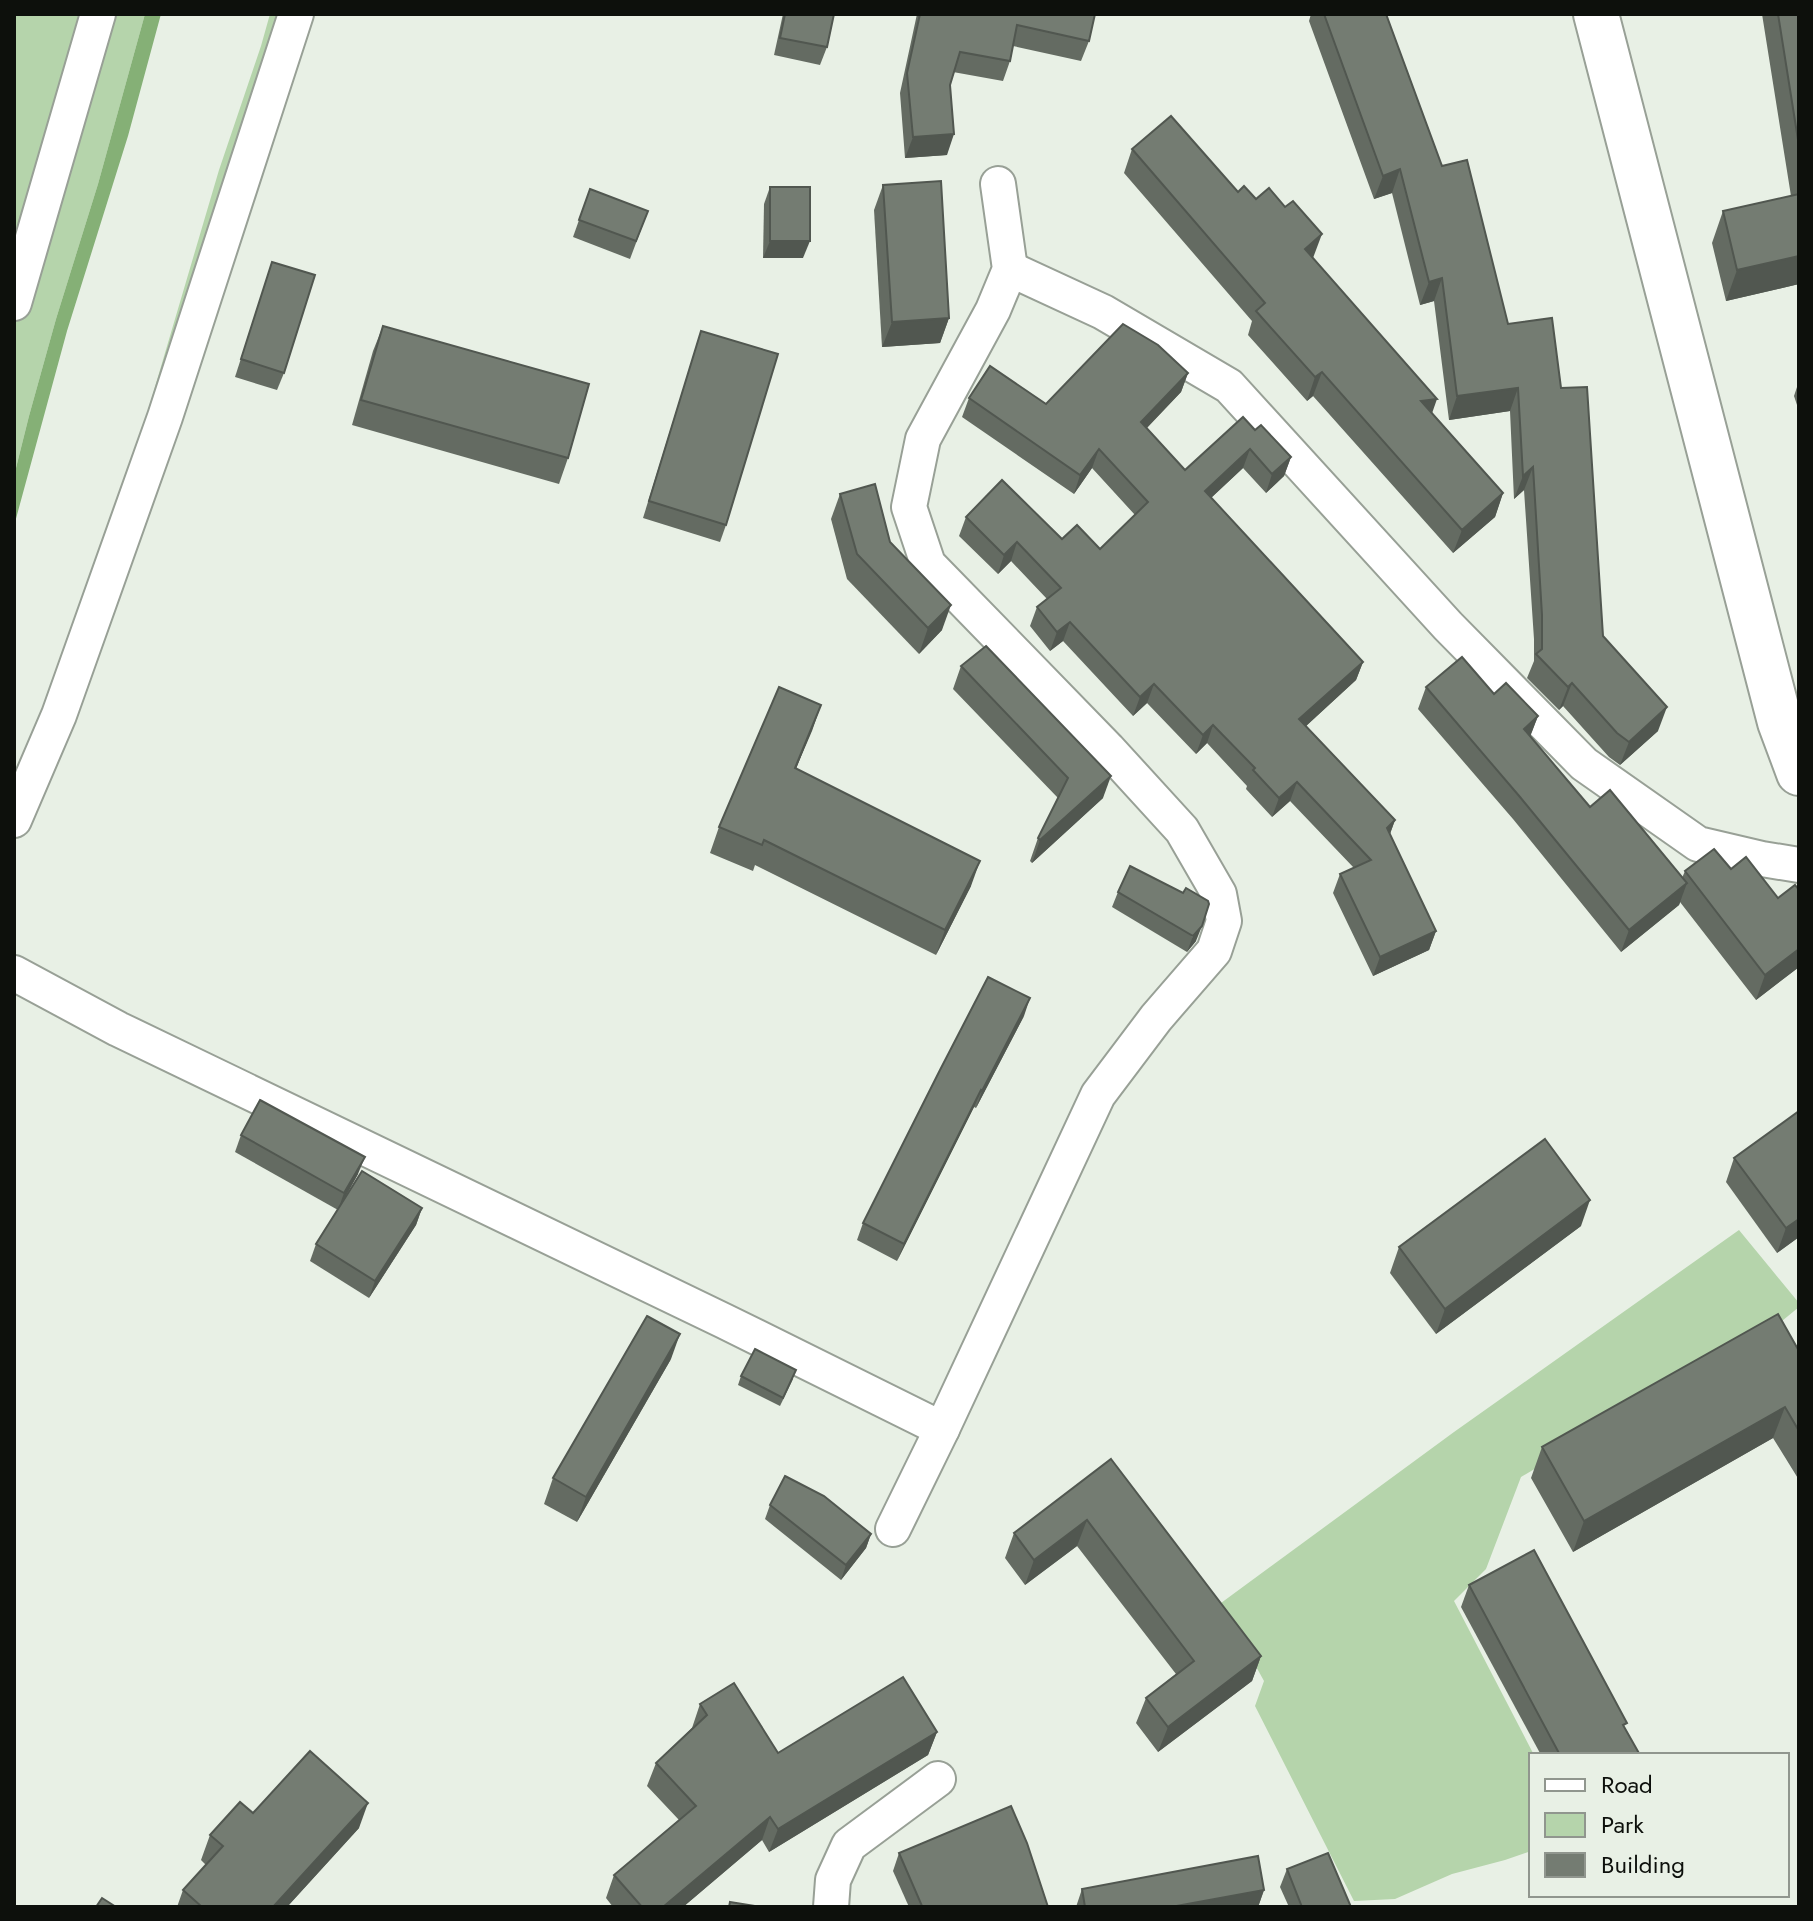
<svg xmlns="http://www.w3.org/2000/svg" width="1813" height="1921" viewBox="0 0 1813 1921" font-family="Jost,sans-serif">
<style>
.green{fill:#b5d4ab}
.water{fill:#85b076}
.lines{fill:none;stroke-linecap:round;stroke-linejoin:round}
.minor-casing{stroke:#98a096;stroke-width:38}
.tertiary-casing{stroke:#98a096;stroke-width:48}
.minor{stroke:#fff;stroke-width:34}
.tertiary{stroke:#fff;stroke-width:44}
.wall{fill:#646b62}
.shaded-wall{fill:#515750}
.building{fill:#747c72;stroke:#515750;stroke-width:2}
</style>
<rect width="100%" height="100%" fill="#e8f0e5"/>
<!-- green -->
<g class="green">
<polygon points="14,14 91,14 14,275"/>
<polygon points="104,14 145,14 98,184 56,319 29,416 14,476 14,324"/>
<polygon points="270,14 278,14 73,662 41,723 43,705 62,671 134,458 219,170 261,46"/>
<polygon points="1739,1230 1799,1303 1799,1307 1771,1330 1521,1477 1486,1569 1454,1601 1534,1755 1531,1755 1531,1851 1505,1860 1452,1874 1395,1899 1354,1901 1255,1706 1264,1681 1221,1603 1454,1432"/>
</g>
<!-- water -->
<polygon class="water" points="145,14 161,14 128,136 67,331 14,526 14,476 29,416 56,319 98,184"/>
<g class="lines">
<defs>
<g id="minor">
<polyline points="1010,269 1103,312 1229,386 1448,626 1584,764 1698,844 1762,859 1799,865"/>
<polyline points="14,303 98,14"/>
<polyline points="14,820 59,715 165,417 296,14"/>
<polyline points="14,973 118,1029 724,1321 942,1429"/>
<polyline points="893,1529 942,1429 1098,1095 1156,1018 1214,951 1224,921 1219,894 1182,830 1108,749 928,564 909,507 923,439 993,310 1010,269 998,184"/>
<polyline points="831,1907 833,1880 849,1845 938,1779"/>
</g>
<polyline id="tertiary" points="1596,14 1780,722 1799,773"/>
</defs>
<!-- minor casing -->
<use href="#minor" class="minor-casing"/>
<!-- tertiary casing -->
<use href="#tertiary" class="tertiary-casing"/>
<!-- minor -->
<use href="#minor" class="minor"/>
<!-- tertiary -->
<use href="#tertiary" class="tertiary"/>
</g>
<!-- wall -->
<g class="wall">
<polygon points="783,14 834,14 827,47 820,65 774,55"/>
<polygon points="917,14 1095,14 1089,41 1081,61 1013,46 1010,61 1003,81 953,72 950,85 947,155 905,158 900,93"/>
<polygon points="1311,14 1386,14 1442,166 1508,324 1561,388 1603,636 1658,731 1620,765 1609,757 1563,706 1559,710 1527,678 1534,661 1534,639 1524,490 1514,499 1510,411 1449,420 1434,301 1420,305 1392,193 1374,199 1309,21"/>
<polygon points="1762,14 1799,14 1799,284 1726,301 1712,243 1723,211 1791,196"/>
<polygon points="1132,149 1256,199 1313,258 1432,413 1503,493 1495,517 1453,553 1313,396 1307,401 1248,335 1252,321 1124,173"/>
<polygon points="883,185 949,318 940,343 882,347 874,210"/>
<polygon points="770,187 803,258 763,258 764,204"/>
<polygon points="590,189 648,211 630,259 573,237"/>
<polygon points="272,262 284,373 277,390 235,377"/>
<polygon points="383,326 568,458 559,484 352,425 373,351"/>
<polygon points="701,331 726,525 720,542 643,518"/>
<polygon points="1188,373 1181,392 1147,428 1185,470 1255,430 1291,457 1284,476 1266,493 1243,468 1211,498 1363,662 1356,680 1306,726 1395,820 1390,834 1436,931 1429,950 1373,976 1333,893 1340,874 1354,868 1290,801 1272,817 1246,789 1247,786 1207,743 1196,754 1147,703 1133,716 1063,641 1050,651 1030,626 1037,607 1047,599 1011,561 998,574 959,536 966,517 1100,549 1135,515 1092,468 1074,494 962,417 969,398 1046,404"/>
<polygon points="1797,387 1799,387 1799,411 1794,396"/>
<polygon points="840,494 890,542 942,630 919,654 847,579 831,519"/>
<polygon points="961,666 1103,798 1032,863 1030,861 1038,838 1058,798 953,689"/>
<polygon points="1426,687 1494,694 1538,716 1530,736 1590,807 1682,878 1685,871 1731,869 1778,898 1799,890 1799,967 1756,1000 1680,902 1679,905 1621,952 1513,819 1418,709"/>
<polygon points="821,705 796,769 971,886 936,955 755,865 753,871 710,853 719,827"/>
<polygon points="1130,866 1196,941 1187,952 1112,907 1118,892"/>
<polygon points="1024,1016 976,1108 974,1107 897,1261 857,1240 863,1223"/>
<polygon points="241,1135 358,1174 338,1210 235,1152"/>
<polygon points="1734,1158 1799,1237 1777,1253 1726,1182"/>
<polygon points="422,1208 416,1225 369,1298 310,1261 316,1244"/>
<polygon points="1581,1226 1436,1334 1390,1273 1399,1247"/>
<polygon points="1799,1351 1799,1480 1773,1438 1573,1552 1531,1478 1542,1447"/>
<polygon points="671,1359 577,1522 544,1504 553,1478"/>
<polygon points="741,1376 793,1379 780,1406 738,1385"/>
<polygon points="1111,1459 1261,1656 1252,1681 1158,1752 1136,1723 1146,1698 1176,1674 1077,1546 1025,1585 1005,1558 1014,1533"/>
<polygon points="770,1505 871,1534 866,1548 841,1580 765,1519"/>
<polygon points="1469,1585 1625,1728 1640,1755 1541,1755 1461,1607"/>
<polygon points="700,1704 778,1753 937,1732 928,1755 769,1852 762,1840 683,1907 613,1907 606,1898 614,1875 679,1820 647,1786 656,1763 692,1728"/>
<polygon points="253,1813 359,1828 287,1907 177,1907 183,1890 206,1865 201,1860 210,1835"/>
<polygon points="899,1853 1048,1907 909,1907 893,1871"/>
<polygon points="1287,1869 1351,1907 1289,1907 1280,1887"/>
<polygon points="1082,1889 1264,1890 1258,1907 1076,1907"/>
</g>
<!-- shaded-wall -->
<g class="shaded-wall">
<polygon points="954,134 947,155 905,158 913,137"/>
<polygon points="1400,169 1392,193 1374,199 1383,176"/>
<polygon points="1322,234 1313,258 1305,249"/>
<polygon points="770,241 810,241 803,258 763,258"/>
<polygon points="1799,256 1799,284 1726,301 1737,270"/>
<polygon points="1442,278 1434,301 1420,305 1429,282"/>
<polygon points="949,318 940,343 882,347 892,322"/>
<polygon points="1322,372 1313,396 1307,401 1315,377"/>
<polygon points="1188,373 1181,392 1134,441 1141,422"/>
<polygon points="1518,388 1510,411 1449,420 1457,396"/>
<polygon points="1437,399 1429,422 1421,401"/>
<polygon points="1099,449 1092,468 1074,494 1080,475"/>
<polygon points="1250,449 1243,468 1198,510 1205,491"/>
<polygon points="1291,457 1284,476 1266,493 1272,474"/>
<polygon points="1533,467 1524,490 1514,499 1523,476"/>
<polygon points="1503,493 1495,517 1453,553 1462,530"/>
<polygon points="1017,542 1011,561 998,574 1004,555"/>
<polygon points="951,605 942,630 919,654 928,628"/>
<polygon points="1070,622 1063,641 1050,651 1057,632"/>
<polygon points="1363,662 1356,680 1293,738 1299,719"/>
<polygon points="1572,683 1563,706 1559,710 1568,687"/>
<polygon points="1154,684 1147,703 1133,716 1140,697"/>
<polygon points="821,705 812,731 785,794 795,768"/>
<polygon points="1667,707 1658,731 1620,765 1629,742"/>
<polygon points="1538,716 1530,737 1524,729"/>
<polygon points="1213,725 1207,743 1196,754 1203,735"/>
<polygon points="1111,776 1103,798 1032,863 1040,840"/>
<polygon points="1297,782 1290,801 1272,817 1279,798"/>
<polygon points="1395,820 1388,839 1387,828"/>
<polygon points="980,861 971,886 936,955 945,930"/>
<polygon points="1687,883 1679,905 1621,952 1629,930"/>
<polygon points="1202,926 1196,941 1187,952 1193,936"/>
<polygon points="1436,931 1429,950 1373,976 1380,957"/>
<polygon points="1799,949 1799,967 1756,1000 1765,975"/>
<polygon points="1030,998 1024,1016 976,1108 982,1091"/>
<polygon points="981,1090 974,1107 897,1261 904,1244"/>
<polygon points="365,1157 358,1174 338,1210 344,1193"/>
<polygon points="1590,1200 1581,1226 1436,1334 1445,1309"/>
<polygon points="422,1208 416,1225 369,1298 375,1281"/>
<polygon points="1799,1219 1799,1237 1777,1253 1786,1228"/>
<polygon points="680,1334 671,1359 577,1522 586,1497"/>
<polygon points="1785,1407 1773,1438 1573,1552 1584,1521"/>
<polygon points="1087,1520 1077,1546 1025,1585 1034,1560"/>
<polygon points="871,1534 866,1548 841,1580 846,1565"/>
<polygon points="1261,1656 1252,1681 1158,1752 1168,1727"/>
<polygon points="937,1732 928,1755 769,1852 778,1829"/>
<polygon points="368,1803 359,1828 287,1907 273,1907"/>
<polygon points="770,1817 762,1840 683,1907 663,1907"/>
<polygon points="1264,1890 1258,1907 1171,1907"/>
</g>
<!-- building -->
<g class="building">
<polygon points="785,14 834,14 827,47 780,38"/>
<polygon points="920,14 1095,14 1089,41 1017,25 1010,61 960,52 950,85 954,134 913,137 907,73"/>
<polygon points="1324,14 1386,14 1442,166 1467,160 1508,324 1552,318 1561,388 1587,387 1603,636 1667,707 1629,742 1617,733 1572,683 1568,687 1536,654 1542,649 1542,615 1533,467 1523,476 1518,388 1457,396 1442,278 1429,282 1400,169 1383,176"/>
<polygon points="1778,14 1799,14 1799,146"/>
<polygon points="1171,116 1238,192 1244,186 1256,199 1269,188 1285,207 1293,201 1322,234 1305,249 1437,399 1421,401 1503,493 1462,530 1322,372 1315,377 1256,311 1265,303 1132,149"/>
<polygon points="941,181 949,318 892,322 883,185"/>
<rect x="770" y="187" width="40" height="54"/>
<polygon points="590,189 648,211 636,241 579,220"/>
<polygon points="1799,194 1799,256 1737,270 1723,211"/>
<polygon points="272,262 315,275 284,373 241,359"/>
<polygon points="1123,324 1158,345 1188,373 1141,422 1185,470 1243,417 1255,430 1261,425 1291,457 1272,474 1250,449 1205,491 1363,662 1299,719 1395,820 1387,828 1436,931 1380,957 1340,874 1371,860 1297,782 1279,798 1253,770 1255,768 1213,725 1203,735 1154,684 1140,697 1070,622 1057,632 1037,607 1061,588 1017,542 1004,555 966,517 1002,480 1062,539 1077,525 1100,549 1148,502 1099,449 1080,475 969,398 990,366 1046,404"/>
<polygon points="383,326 589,384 568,458 361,400"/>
<polygon points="701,331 778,354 726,525 649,501"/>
<polygon points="875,484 890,542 951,605 928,628 857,554 840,494"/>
<polygon points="986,646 1111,776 1040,840 1038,838 1068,778 961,666"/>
<polygon points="1462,657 1494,694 1506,683 1538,716 1524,729 1590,807 1610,790 1687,883 1629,930 1520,797 1426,687"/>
<polygon points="779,687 821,705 795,768 980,861 945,930 764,840 762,845 719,827"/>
<polygon points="1714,849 1731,869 1746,857 1778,898 1795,885 1799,890 1799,949 1765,975 1685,871"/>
<polygon points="1130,866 1183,893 1186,888 1208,901 1209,904 1202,926 1193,936 1118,892"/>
<polygon points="988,977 1030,998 982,1091 981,1090 904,1244 863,1223 940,1070"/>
<polygon points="260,1100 365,1157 344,1193 241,1135"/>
<polygon points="1799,1111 1799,1219 1786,1228 1734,1158"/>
<polygon points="1545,1139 1590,1200 1445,1309 1399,1247"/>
<polygon points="362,1171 422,1208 375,1281 316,1244"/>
<polygon points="1778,1314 1799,1351 1799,1431 1785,1407 1584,1521 1542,1447"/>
<polygon points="647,1316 680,1334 586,1497 553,1478"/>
<polygon points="755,1349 796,1370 783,1398 741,1376"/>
<polygon points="1111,1459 1261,1656 1168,1727 1146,1698 1194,1661 1087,1520 1034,1560 1014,1533"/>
<polygon points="785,1476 824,1496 871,1534 846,1565 770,1505"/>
<polygon points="1534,1550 1627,1723 1623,1725 1640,1755 1560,1755 1469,1585"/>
<polygon points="903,1677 937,1732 778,1829 770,1817 663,1907 642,1907 614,1875 696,1806 656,1763 707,1715 700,1704 734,1683 778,1753"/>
<polygon points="310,1751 368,1803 273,1907 202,1907 183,1890 223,1846 210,1835 240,1802 253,1813"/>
<polygon points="1011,1806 1027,1843 1048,1907 920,1907 922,1906 899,1853"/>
<polygon points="1328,1853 1351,1907 1302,1907 1287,1869"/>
<polygon points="1258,1856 1264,1890 1171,1907 1085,1907 1082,1889"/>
<polygon points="102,1898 116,1907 96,1907"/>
<polygon points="730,1902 761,1907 729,1907"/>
</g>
<!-- border -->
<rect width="1813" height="1921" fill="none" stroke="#0d100c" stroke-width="32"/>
<!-- legend -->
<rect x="1529" y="1753" width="260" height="144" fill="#e8f0e5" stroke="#90968e" stroke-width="2"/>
<rect x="1545" y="1779" width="40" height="12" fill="#ffffff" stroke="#90968e" stroke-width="2"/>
<text x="1601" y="1793" font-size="24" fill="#0d100c">Road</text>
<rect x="1545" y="1813" width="40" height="24" fill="#b5d4ab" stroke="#90968e" stroke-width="2"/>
<text x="1601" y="1833" font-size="24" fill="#0d100c">Park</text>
<rect x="1545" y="1853" width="40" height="24" fill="#747c72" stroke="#90968e" stroke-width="2"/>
<text x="1601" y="1873" font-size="24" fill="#0d100c">Building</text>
</svg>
